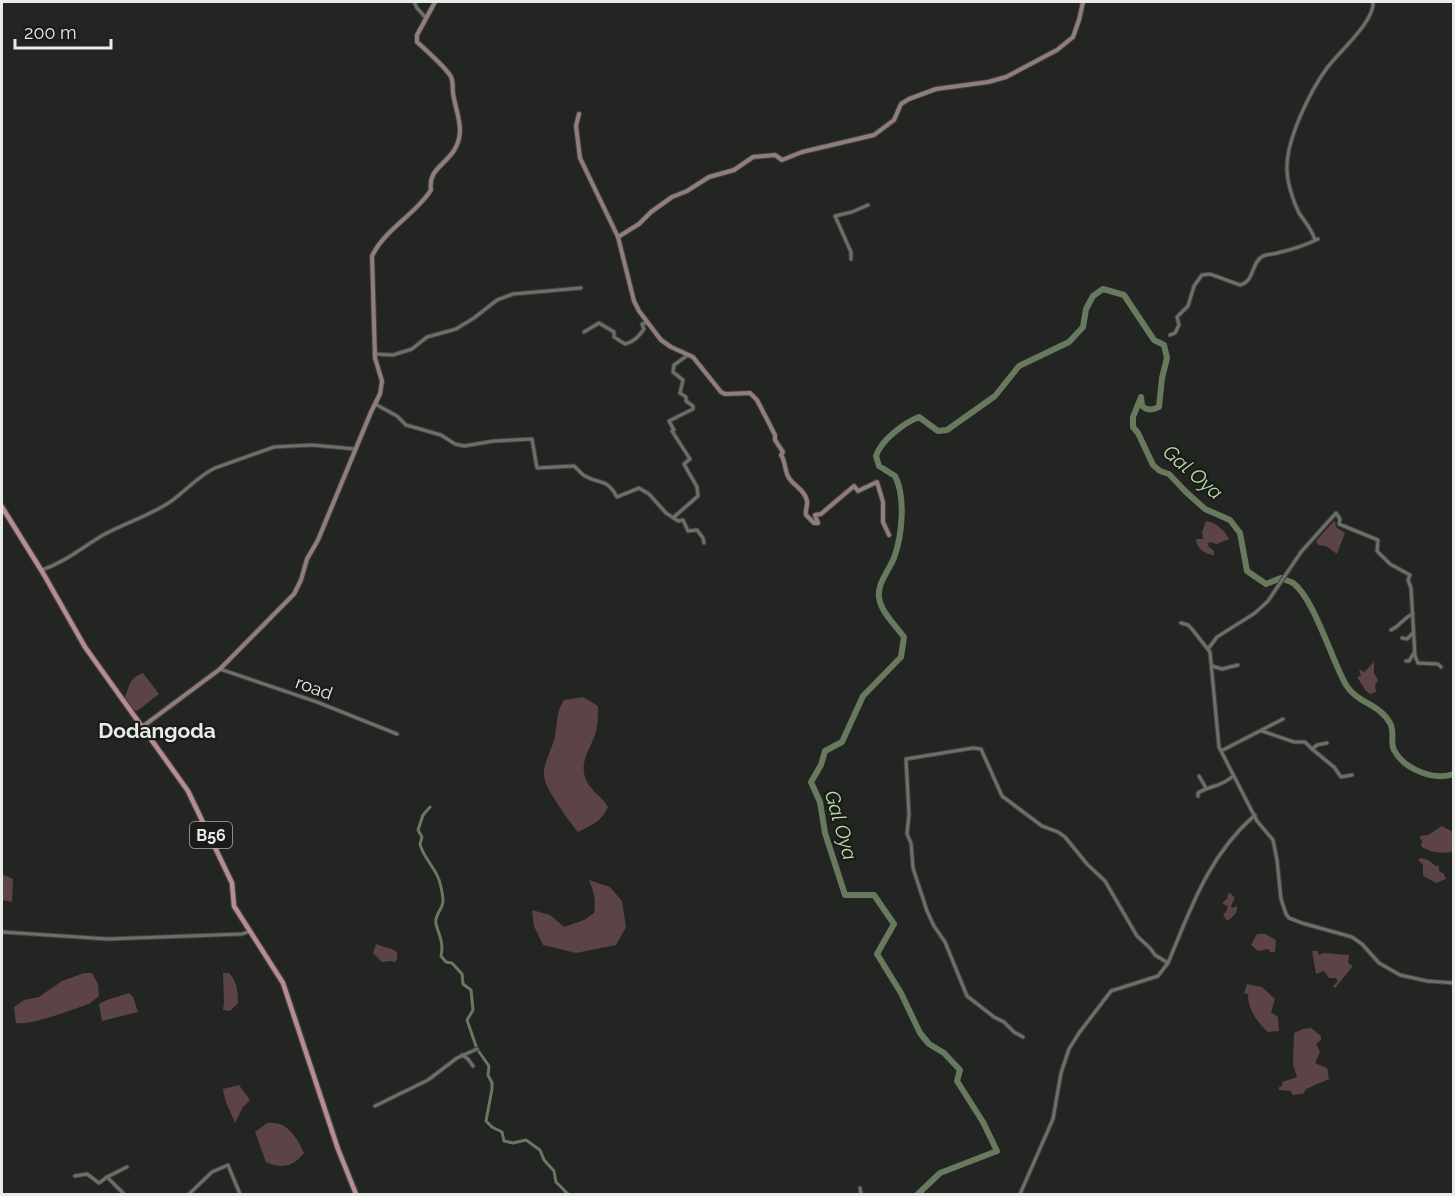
<svg xmlns="http://www.w3.org/2000/svg" width="1455" height="1196" viewBox="0 0 1455 1196" font-family="Raleway,sans-serif">
<style>
.green{fill:#5b4346}
.lines{fill:none;stroke-linecap:round;stroke-linejoin:round}
.canal{stroke:#677a5d;stroke-width:3}
.river{stroke:#677a5d;stroke-width:6}
.minor-casing{stroke:#414340;stroke-width:5}
.secondary-casing{stroke:#414340;stroke-width:6}
.primary-casing{stroke:#414340;stroke-width:7}
.minor{stroke:#6c6f6a;stroke-width:3}
.secondary{stroke:#927d7d;stroke-width:4}
.primary{stroke:#b88c90;stroke-width:4.5}
.labels{text-anchor:middle;stroke-width:4.5;stroke-linejoin:round;paint-order:stroke}
.shield{fill:#191c18;stroke:#abadaa;stroke-width:1.5}
.shield-label{font-size:16px;font-weight:bold;fill:#e9ebe8}
.street-label{font-size:18px;fill:#e9ebe8;stroke:#191c18}
.water-label{font-size:20px;font-style:italic;fill:#badda8;stroke:#191c18}
.quarter-label{font-size:21px;font-weight:bold;fill:#e9ebe8;stroke:#191c18}
</style>
<rect width="100%" height="100%" fill="#232522"/>
<!-- green -->
<g class="green">
<polygon points="1335,520 1336,527 1345,533 1337,554 1326,546 1318,545 1316,541"/>
<path d="M1206,521C1215,522 1226,531 1229,539L1217,544L1209,542L1208,546L1214,551V555C1206,555 1196,548 1196,539H1203L1202,532Z"/>
<polygon points="1374,662 1374,673 1378,680 1375,686 1376,692 1370,694 1366,691 1357,677 1361,676 1359,669 1364,672"/>
<path d="M143,673L159,694L137,711L133,709L125,697C130,685 129,678 143,673Z"/>
<path d="M583,697L598,706C598,717 598,725 595,735C590,749 580,761 585,777C588,789 602,796 608,807C602,821 592,825 578,832C569,821 545,789 544,776C543,764 551,751 554,740C558,726 555,713 564,700Z"/>
<path d="M1442,826L1453,832V851C1446,855 1427,852 1421,846L1422,840L1420,839V836L1428,835Z"/>
<polygon points="1421,858 1428,860 1436,866 1439,866 1439,871 1444,874 1446,879 1436,883 1423,876 1423,865 1418,860"/>
<polygon points="4,875 13,879 12,902 2,900 2,876"/>
<path d="M589,880L610,887L622,901L626,927L616,945L576,953L543,945L534,926L532,910L550,915L564,927L584,920L594,913C596,900 594,892 589,880Z"/>
<path d="M1229,892L1235,898L1231,906L1232,908L1237,906C1238,913 1233,917 1227,921L1223,914L1226,912L1228,906L1223,904V902L1227,899Z"/>
<polygon points="1257,934 1265,934 1276,940 1275,952 1270,952 1268,949 1258,951 1251,945"/>
<path d="M376,944C382,947 393,948 397,952V960L395,962L390,961L382,962L373,953Z"/>
<polygon points="1312,951 1318,951 1319,955 1323,953 1349,955 1348,963 1353,966 1335,988 1333,986 1338,981 1336,978 1329,978 1324,971 1316,974"/>
<path d="M84,973H92L98,984L99,996L89,1004C73,1009 31,1026 16,1023L14,1007L24,1000L39,997L62,981Z"/>
<path d="M223,973H229C237,981 238,992 238,1003L230,1011L223,1010L224,1003Z"/>
<path d="M1247,984L1262,987L1275,999L1271,1012L1278,1017L1279,1031L1268,1032C1257,1022 1248,1010 1248,994L1244,993Z"/>
<polygon points="129,993 133,997 138,1012 102,1021 99,1004 107,1000"/>
<polygon points="1311,1028 1321,1036 1321,1040 1316,1044 1320,1052 1315,1063 1327,1068 1329,1079 1306,1089 1303,1094 1292,1095 1291,1091 1279,1090 1279,1087 1282,1086 1282,1082 1297,1077 1293,1064 1294,1033 1303,1029"/>
<path d="M239,1085L250,1100L243,1107L235,1123C231,1112 224,1101 223,1089Z"/>
<path d="M267,1123C288,1121 296,1137 304,1153C293,1167 281,1169 266,1162L255,1132Z"/>
</g>
<g class="lines">
<!-- canal -->
<path class="canal" d="M430,807L423,815L418,830L422,837L420,844C423,858 437,869 440,883C441,887 443,896 443,901C443,910 434,914 436,924C439,935 444,943 441,956L446,962L452,963L462,974L463,984L471,990L473,1010L467,1020L477,1049L489,1066L488,1075L492,1083V1089L486,1121L492,1127L502,1132L504,1141L513,1143L526,1140L540,1150L544,1160L554,1171L556,1182L568,1194"/>
<!-- river -->
<path class="river" d="M918,1194L940,1173L997,1151L983,1122L957,1081L960,1070L944,1053L929,1044L920,1033L901,993L877,954L894,924L874,895H845L825,833L820,802L811,782L821,765L825,751L842,742L863,696L901,657L904,637C896,626 880,611 879,597C877,584 889,570 894,558C902,536 906,497 895,476L879,466L876,456C881,440 904,423 919,417L938,431L947,430L995,396L1019,366L1069,342L1083,327L1086,309L1093,296L1103,289L1124,295L1154,340L1164,345L1167,358L1162,378L1159,407C1152,410 1148,411 1142,406L1141,397L1133,417V427L1138,433L1153,465L1160,471L1169,474L1186,492L1205,509L1230,520L1240,533L1247,571L1266,584L1281,578C1284,580 1290,581 1293,583C1314,598 1332,661 1346,685C1357,703 1380,704 1390,723C1395,731 1390,742 1394,750C1404,769 1433,781 1454,774"/>
<defs>
<g id="minor">
<polyline points="414,2 417,8 426,18"/>
<path d="M1315,240C1312,229 1305,222 1299,213C1293,201 1287,182 1287,169C1286,140 1310,91 1327,68C1339,52 1375,21 1373,2"/>
<polyline points="851,259 851,252 835,216 852,212 868,205"/>
<path d="M584,332L599,323L614,332V337L625,344C634,342 638,337 644,329L642,324L646,323"/>
<path d="M1170,335L1175,333L1179,325L1177,317L1188,306L1194,286L1202,275L1210,274L1240,285C1255,281 1251,262 1263,256C1268,254 1276,254 1281,252C1294,249 1306,245 1318,239"/>
<polyline points="375,354 393,355 412,349 427,337 456,329 474,318 497,300 513,294 581,288"/>
<path d="M375,404L397,416L406,425L441,435L455,444L464,446L494,441L532,439L537,468L574,466C578,469 581,474 585,476C600,485 606,477 617,497L639,488L649,494L666,513L678,521L683,520L688,531L697,530L703,538L704,543"/>
<polyline points="674,517 698,496 697,487 684,464 690,459 672,431 674,430 669,421 693,409 693,406 686,401 686,397 680,393 683,380 673,372 674,365 688,355"/>
<path d="M42,570C65,562 83,547 103,535C125,523 149,516 170,502C186,491 198,476 215,468L274,447L312,445L355,449"/>
<polyline points="1181,623 1188,625 1192,629 1210,652 1219,747 1257,821 1273,840 1277,860 1281,899 1286,914 1289,918 1302,923 1352,937 1362,944 1379,963 1400,975 1427,981 1454,983"/>
<path d="M1391,630C1399,627 1404,617 1413,614"/>
<polyline points="1402,638 1407,639 1413,633"/>
<polyline points="1208,649 1217,637 1255,613 1268,601 1301,552 1336,513 1340,519 1339,524 1378,540 1377,551 1390,564 1410,575 1408,580 1411,588 1415,656 1418,663 1438,664 1441,667"/>
<polyline points="1406,661 1409,661 1414,653"/>
<polyline points="1212,666 1222,669 1238,665"/>
<polyline points="220,669 317,702 397,734"/>
<polyline points="1262,731 1294,742 1305,742 1312,749 1317,745 1327,743"/>
<polyline points="1312,749 1334,767 1341,777 1352,775"/>
<polyline points="1221,751 1283,719"/>
<polyline points="1199,776 1206,788"/>
<path d="M1198,796V793C1210,785 1220,788 1233,776"/>
<polyline points="2,932 108,939 242,934 251,931"/>
<polyline points="1023,1037 1014,1032 1004,1022 994,1017 967,996 945,942 934,926 927,911 913,868 911,843 907,834 909,814 906,759 973,748 981,749 1002,796 1042,826 1058,832 1065,837 1087,864 1105,881 1137,936 1150,948 1155,955 1168,963"/>
<polyline points="462,1055 468,1059 473,1066"/>
<polyline points="375,1106 428,1080 457,1058 477,1049"/>
<polyline points="75,1176 87,1174 99,1183 107,1177 124,1194"/>
<polyline points="107,1177 127,1167"/>
<polyline points="860,1188 861,1194"/>
<polyline points="189,1194 212,1172 228,1165 240,1194"/>
<path d="M1020,1194L1053,1119L1061,1073L1069,1049L1079,1033L1111,991L1158,976L1168,963C1191,908 1208,856 1255,815"/>
</g>
<g id="secondary">
<path d="M579,114L576,126L580,158L618,237L634,301L639,311L661,340L671,347L693,357L721,392L725,394L750,393L757,400L775,435V440L783,452L781,455C786,462 784,470 789,478C794,486 805,490 807,501C808,506 805,509 806,515L814,523H818L815,515L821,514L854,486L858,491L877,482L883,502V522L889,535"/>
<polyline points="618,237 639,224 651,212 672,197 687,191 709,177 734,170 753,157 775,155 782,160 802,152 874,135 894,120 901,104 909,99 936,89 988,82 1006,77 1057,50 1073,37 1079,20 1083,2"/>
<path d="M142,727L220,669L294,594L301,580L307,559L318,540L371,412L380,394L382,381L375,358L372,256C385,229 415,215 431,190C428,171 443,166 453,152C467,132 456,114 453,93C452,87 454,81 450,75C441,63 428,52 417,42V35L435,2"/>
</g>
<polyline id="primary" points="2,507 43,573 85,647 188,791 232,883 234,906 283,983 338,1149 356,1194"/>
</defs>
<!-- minor casing -->
<use href="#minor" class="minor-casing"/>
<!-- secondary casing -->
<use href="#secondary" class="secondary-casing"/>
<!-- primary casing -->
<use href="#primary" class="primary-casing"/>
<!-- minor -->
<use href="#minor" class="minor"/>
<!-- secondary -->
<use href="#secondary" class="secondary"/>
<!-- primary -->
<use href="#primary" class="primary"/>
</g>
<g class="labels">
<!-- shield labels -->
<rect class="shield" x="190" y="822" width="42" height="26" rx="4.5"/>
<g class="shield-label">
<text x="211" y="841">B56</text>
</g>
<!-- street labels -->
<g class="street-label">
<text transform="translate(314 688) rotate(20)" y="6">road</text>
</g>
<!-- water labels -->
<g class="water-label">
<text transform="translate(1193 472) rotate(41)" y="7">Gal Oya</text>
<text transform="translate(841 825) rotate(74)" y="7">Gal Oya</text>
</g>
<!-- quarter labels -->
<g class="quarter-label">
<text x="157" y="738">Dodangoda</text>
</g>
</g>
<!-- border -->
<rect width="1455" height="1196" fill="none" stroke="#e9ebe8" stroke-width="6"/>
<!-- scale -->
<path d="M15 39v9h96v-9" fill="none" stroke="#e9ebe8" stroke-width="3"/>
<text x="24" y="39" font-size="18" fill="#e9ebe8" stroke="#191c18" stroke-width="4.5" paint-order="stroke">200 m</text>
</svg>
